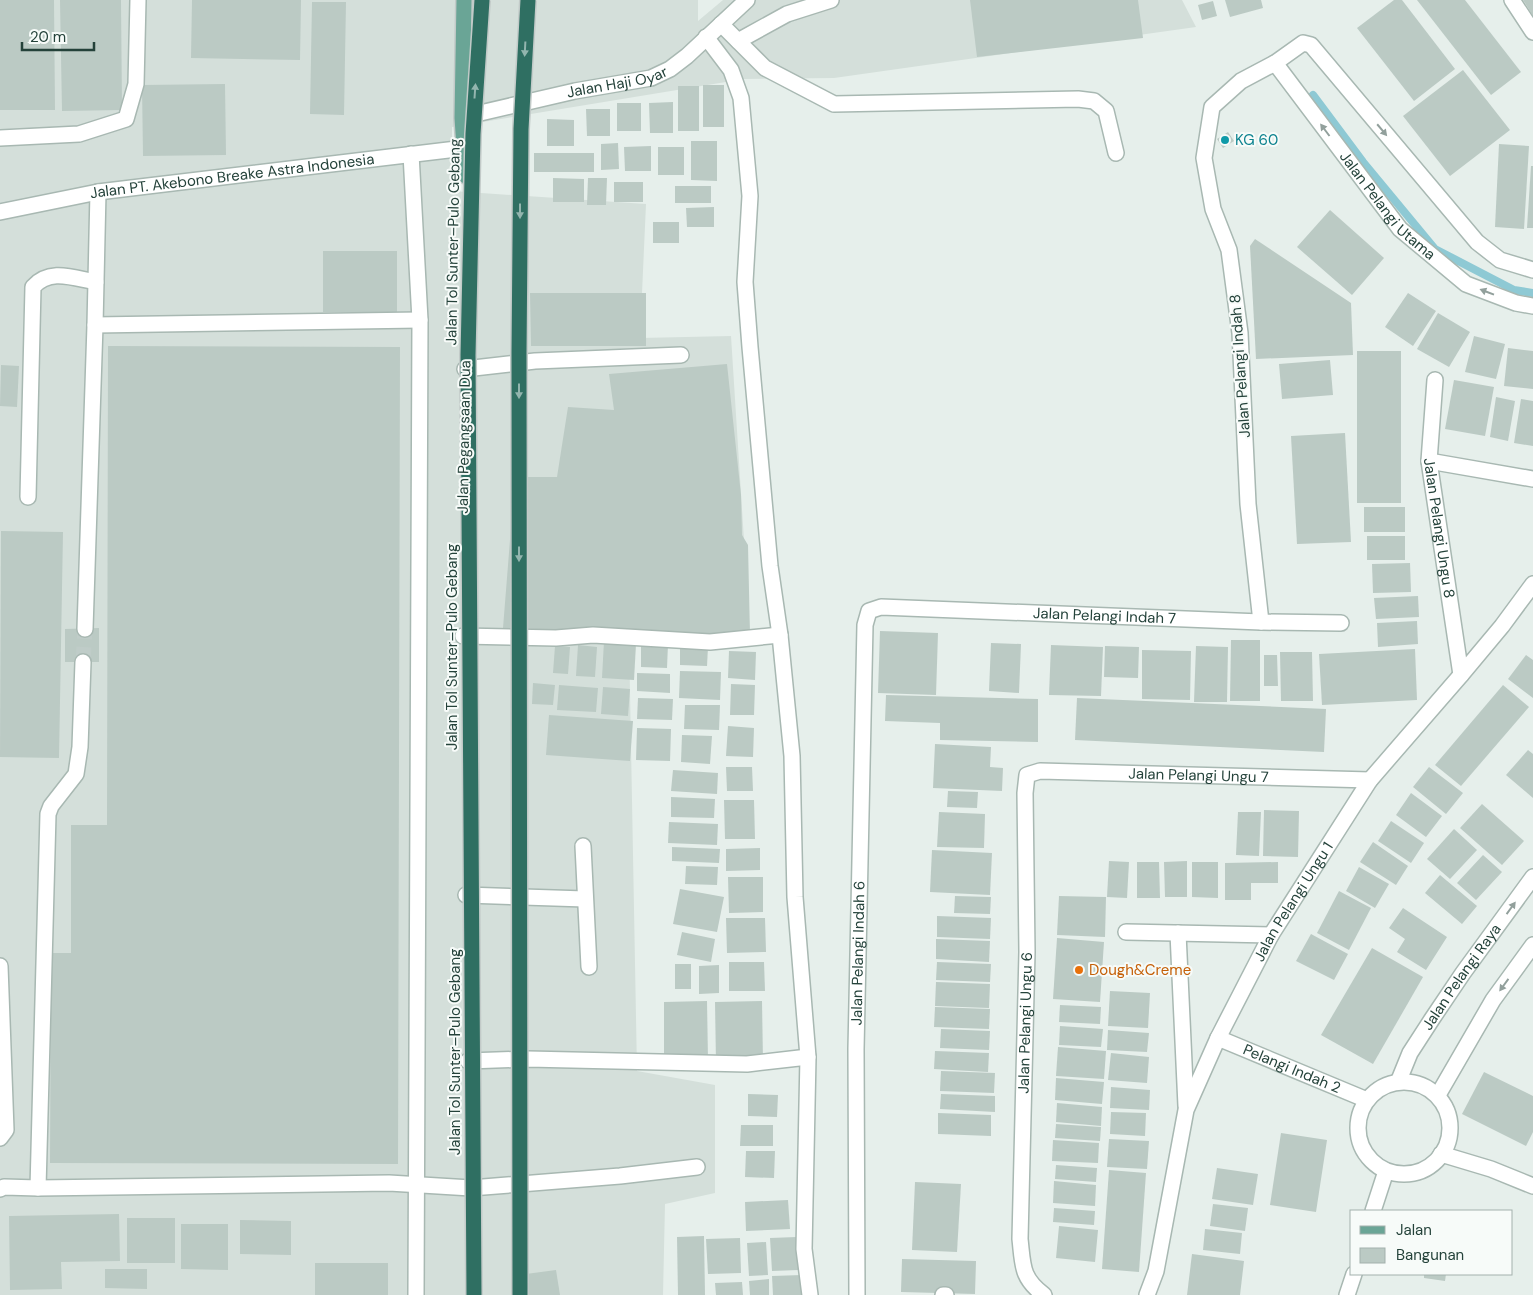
<svg xmlns="http://www.w3.org/2000/svg" width="1533" height="1295" viewBox="0 0 1533 1295" font-family="'DM Sans',sans-serif">
<style>
.built{fill:#d4dfda}
.lines{fill:none;stroke-linecap:round;stroke-linejoin:round}
.stream{stroke:#8ec9d4;stroke-width:8}
.building{fill:#bbcac4}
.minor-tunnel{stroke:#bfccc8;stroke-width:15;stroke-dasharray:15 8;stroke-linecap:butt}
.minor-casing{stroke:#a8b8b2;stroke-width:18}
.major-casing{stroke:#c2cac8;stroke-width:18}
.minor{stroke:#fff;stroke-width:15}
.major{stroke:#6aa596;stroke-width:15}
.highway-bridge-casing{stroke:#c2cac8;stroke-width:18;stroke-linecap:butt}
.highway-bridge{stroke:#2f6f62;stroke-width:15}
.oneway{fill:#93b5ae}
.oneway2{fill:#92a09c}
.culture-dot{fill:#0f9aa8;stroke:#f7fbf9;stroke-width:2}
.food-dot{fill:#e8710a;stroke:#f7fbf9;stroke-width:2}
.labels{text-anchor:middle;stroke-width:4;stroke-linejoin:round;paint-order:stroke}
.street-label{font-size:15px;fill:#24423a;stroke:#f7fbf9}
.culture-label{font-size:15px;fill:#0d838f;stroke:#f7fbf9;text-anchor:start}
.food-label{font-size:15px;fill:#c56008;stroke:#f7fbf9;text-anchor:start}
</style>
<rect width="100%" height="100%" fill="#e6efeb"/>
<!-- built -->
<polygon class="built" points="0,0 698,0 698,21 723,0 1182,0 1196,27 834,78 744,79 452,127 452,191 646,204 640,338 731,336 750,635 629,638 637,1071 715,1085 715,1193 665,1204 663,1295 0,1295"/>
<g class="lines">
<!-- stream -->
<polyline class="stream" points="1313,95 1363,162 1435,249 1514,290 1533,293"/>
</g>
<!-- building -->
<g class="building">
<polygon points="0,0 54,0 55,110 0,110"/>
<polygon points="60,0 121,0 122,110 62,111"/>
<polygon points="192,0 301,0 300,60 191,58"/>
<polygon points="970,0 1138,0 1143,38 977,57"/>
<polygon points="1225,0 1261,0 1263,8 1230,17"/>
<polygon points="1394,0 1402,0 1455,69 1414,101 1357,28"/>
<polygon points="1417,0 1465,0 1521,72 1491,95"/>
<polygon points="1523,0 1533,0 1533,16"/>
<polygon points="1213,1 1217,16 1202,20 1198,5"/>
<polygon points="312,2 346,2 344,115 310,114"/>
<polygon points="1463,70 1510,130 1450,176 1403,116"/>
<polygon points="225,84 226,155 143,156 142,85"/>
<rect x="703" y="85" width="21" height="42"/>
<rect x="678" y="86" width="21" height="45"/>
<polygon points="673,102 673,133 650,133 649,103"/>
<rect x="617" y="103" width="24" height="28"/>
<polygon points="586,109 610,109 610,136 587,136"/>
<polygon points="547,119 574,120 574,146 547,146"/>
<polygon points="1228,132 1234,141 1223,148 1217,139"/>
<polygon points="691,141 717,141 717,181 691,180"/>
<polygon points="618,143 619,169 601,170 601,144"/>
<polygon points="1499,144 1529,146 1524,229 1495,227"/>
<polygon points="651,146 651,171 625,171 624,147"/>
<rect x="658" y="147" width="26" height="28"/>
<rect x="534" y="153" width="60" height="19"/>
<polygon points="1531,166 1533,166 1533,228 1527,228"/>
<polygon points="553,178 584,179 584,202 553,202"/>
<polygon points="588,178 607,178 606,205 587,205"/>
<rect x="614" y="182" width="29" height="20"/>
<rect x="675" y="186" width="36" height="17"/>
<polygon points="714,207 714,227 687,227 686,208"/>
<polygon points="1330,210 1384,258 1352,295 1297,247"/>
<rect x="653" y="222" width="26" height="21"/>
<polygon points="1255,239 1351,303 1353,355 1256,359 1250,246"/>
<rect x="323" y="251" width="74" height="61"/>
<polygon points="530,293 646,293 646,346 531,346"/>
<polygon points="1408,293 1436,311 1413,346 1385,327"/>
<polygon points="1438,313 1470,332 1449,367 1417,349"/>
<polygon points="1474,336 1505,344 1496,379 1465,372"/>
<polygon points="108,346 400,347 398,1164 50,1163 51,953 71,953 71,825 107,825"/>
<polygon points="1508,348 1533,351 1533,389 1504,386"/>
<rect x="1357" y="351" width="44" height="152"/>
<polygon points="1330,360 1333,395 1282,399 1279,364"/>
<polygon points="727,364 741,495 742,535 748,545 750,636 705,637 656,632 503,628 515,477 557,477 568,407 614,410 609,374"/>
<polygon points="1,365 19,366 17,407 0,406"/>
<polygon points="1454,380 1494,387 1485,436 1445,429"/>
<polygon points="1496,397 1515,401 1508,441 1490,437"/>
<polygon points="1521,399 1533,401 1533,446 1514,443"/>
<polygon points="1345,433 1351,542 1297,544 1291,436"/>
<rect x="1364" y="507" width="41" height="25"/>
<polygon points="1,531 63,532 59,758 0,757"/>
<rect x="1367" y="536" width="38" height="24"/>
<polygon points="1410,563 1411,592 1373,593 1372,564"/>
<polygon points="1418,596 1419,617 1376,619 1374,598"/>
<polygon points="1417,621 1418,644 1378,647 1377,623"/>
<polygon points="99,628 99,662 65,662 65,629"/>
<polygon points="880,631 938,633 936,695 878,693"/>
<polygon points="1231,640 1260,640 1260,701 1230,701"/>
<polygon points="604,641 636,644 634,680 602,678"/>
<polygon points="641,642 668,644 667,668 641,667"/>
<polygon points="991,643 1021,644 1019,693 989,691"/>
<polygon points="578,645 597,647 595,677 576,676"/>
<polygon points="1051,645 1103,647 1101,696 1049,695"/>
<polygon points="555,646 570,647 568,674 553,673"/>
<polygon points="680,646 708,647 707,666 680,665"/>
<polygon points="1105,646 1139,647 1138,678 1104,677"/>
<polygon points="1196,646 1228,647 1227,702 1194,702"/>
<polygon points="1415,649 1417,700 1322,705 1319,654"/>
<polygon points="1142,650 1191,651 1190,700 1142,699"/>
<polygon points="729,651 756,652 755,680 728,678"/>
<polygon points="1280,652 1312,652 1313,701 1281,701"/>
<polygon points="1264,655 1277,655 1278,686 1264,686"/>
<polygon points="1526,655 1533,660 1533,698 1508,679"/>
<polygon points="680,671 721,672 720,700 679,698"/>
<polygon points="637,673 670,674 670,693 637,691"/>
<polygon points="533,683 555,685 553,705 532,704"/>
<polygon points="731,684 755,685 754,715 730,715"/>
<polygon points="559,685 598,688 596,712 557,710"/>
<polygon points="1503,685 1529,707 1461,786 1435,765"/>
<polygon points="603,687 630,689 628,716 601,714"/>
<polygon points="886,695 1038,699 1038,742 940,740 940,723 885,721"/>
<polygon points="638,698 673,699 672,720 637,719"/>
<polygon points="1077,698 1326,709 1324,752 1075,740"/>
<polygon points="685,705 720,705 719,730 684,729"/>
<polygon points="549,715 633,721 630,761 546,755"/>
<polygon points="728,726 754,728 753,757 726,756"/>
<polygon points="637,728 671,729 670,761 636,760"/>
<polygon points="682,735 712,736 710,764 681,762"/>
<polygon points="935,744 991,747 990,767 1003,768 1002,791 933,788"/>
<polygon points="1528,750 1533,754 1533,798 1506,775"/>
<polygon points="726,767 752,767 753,791 727,791"/>
<polygon points="1429,767 1463,793 1446,814 1413,787"/>
<polygon points="673,770 718,773 717,794 671,791"/>
<polygon points="948,791 978,792 977,808 947,807"/>
<polygon points="1411,793 1442,816 1426,837 1396,815"/>
<polygon points="671,797 715,799 714,818 671,817"/>
<polygon points="724,800 754,800 755,839 725,839"/>
<polygon points="1482,804 1524,841 1502,865 1460,828"/>
<polygon points="1264,810 1299,811 1298,857 1263,856"/>
<polygon points="939,812 985,814 984,848 937,847"/>
<polygon points="1238,812 1261,812 1259,856 1236,855"/>
<polygon points="1391,821 1424,843 1411,863 1378,841"/>
<polygon points="669,822 718,824 717,845 668,843"/>
<polygon points="1454,829 1477,850 1450,879 1427,859"/>
<polygon points="1373,842 1408,866 1396,885 1360,862"/>
<polygon points="672,847 720,849 719,863 672,861"/>
<polygon points="760,848 760,870 726,871 726,849"/>
<polygon points="932,850 992,853 990,895 930,892"/>
<polygon points="1483,855 1502,872 1476,900 1457,883"/>
<polygon points="1109,861 1129,862 1127,898 1107,897"/>
<polygon points="1187,861 1187,897 1165,897 1164,862"/>
<polygon points="1137,862 1159,862 1160,898 1137,898"/>
<polygon points="1192,862 1218,862 1218,898 1192,897"/>
<polygon points="1278,862 1278,883 1251,883 1251,900 1225,900 1225,863"/>
<polygon points="686,866 718,867 717,885 685,884"/>
<polygon points="1359,867 1389,884 1375,908 1346,891"/>
<polygon points="1440,875 1477,906 1462,924 1425,893"/>
<polygon points="728,877 763,877 763,912 729,913"/>
<polygon points="680,889 724,897 717,932 673,924"/>
<polygon points="1339,891 1371,908 1349,950 1317,933"/>
<polygon points="955,896 991,897 990,914 954,913"/>
<polygon points="1059,896 1106,897 1105,937 1057,935"/>
<polygon points="1403,908 1447,937 1426,970 1397,952 1405,939 1389,928"/>
<polygon points="937,916 991,918 990,939 937,937"/>
<polygon points="726,918 765,918 766,952 727,953"/>
<polygon points="682,932 715,939 711,962 677,955"/>
<polygon points="1311,934 1348,954 1334,980 1296,961"/>
<polygon points="1057,938 1104,942 1100,1002 1053,999"/>
<polygon points="936,939 990,941 989,962 936,959"/>
<polygon points="1372,948 1423,977 1373,1064 1321,1035"/>
<polygon points="729,962 764,962 765,991 729,991"/>
<polygon points="937,962 991,964 990,982 936,980"/>
<rect x="675" y="964" width="16" height="25"/>
<polygon points="719,965 719,993 699,994 699,966"/>
<polygon points="936,982 990,984 989,1008 935,1006"/>
<polygon points="1110,991 1150,993 1148,1028 1108,1026"/>
<polygon points="707,1001 708,1060 664,1061 664,1002"/>
<polygon points="762,1001 763,1062 716,1063 715,1002"/>
<polygon points="1060,1005 1101,1007 1100,1024 1059,1022"/>
<polygon points="935,1007 990,1009 989,1029 934,1027"/>
<polygon points="1060,1026 1103,1029 1101,1047 1059,1045"/>
<polygon points="941,1029 990,1031 989,1050 940,1048"/>
<polygon points="1108,1030 1149,1033 1147,1052 1107,1050"/>
<polygon points="1058,1047 1106,1051 1104,1079 1056,1076"/>
<polygon points="935,1051 989,1053 988,1072 934,1069"/>
<polygon points="1111,1053 1149,1057 1147,1083 1108,1080"/>
<polygon points="941,1071 995,1073 994,1093 940,1091"/>
<polygon points="1484,1072 1533,1096 1533,1132 1526,1146 1462,1114"/>
<polygon points="1056,1078 1104,1082 1102,1104 1055,1100"/>
<polygon points="1111,1087 1150,1090 1149,1110 1110,1108"/>
<polygon points="748,1094 778,1095 777,1117 748,1116"/>
<polygon points="941,1094 995,1096 995,1112 940,1109"/>
<polygon points="1057,1103 1102,1107 1101,1126 1056,1122"/>
<polygon points="1111,1112 1146,1113 1145,1136 1110,1134"/>
<polygon points="938,1113 991,1115 991,1136 938,1134"/>
<polygon points="1056,1124 1101,1127 1100,1141 1055,1138"/>
<polygon points="741,1125 773,1125 773,1146 740,1146"/>
<polygon points="1281,1133 1327,1140 1316,1212 1270,1205"/>
<polygon points="1109,1139 1149,1141 1147,1169 1107,1167"/>
<polygon points="1053,1140 1099,1143 1098,1163 1052,1161"/>
<polygon points="746,1151 775,1151 774,1178 745,1177"/>
<polygon points="1056,1165 1097,1168 1096,1182 1055,1179"/>
<polygon points="1217,1168 1258,1174 1253,1205 1212,1199"/>
<polygon points="1109,1170 1146,1173 1139,1272 1102,1269"/>
<polygon points="1054,1181 1096,1185 1095,1206 1053,1203"/>
<polygon points="915,1182 961,1184 957,1252 912,1250"/>
<polygon points="788,1200 790,1229 746,1231 745,1202"/>
<polygon points="1213,1204 1248,1208 1245,1231 1210,1226"/>
<polygon points="1054,1208 1095,1211 1094,1225 1053,1222"/>
<polygon points="119,1214 120,1261 61,1262 62,1289 10,1290 9,1216"/>
<rect x="127" y="1218" width="48" height="45"/>
<polygon points="240,1220 291,1221 291,1255 240,1254"/>
<polygon points="181,1224 228,1224 228,1270 181,1269"/>
<polygon points="1059,1226 1098,1230 1095,1262 1056,1258"/>
<polygon points="1205,1229 1242,1233 1240,1254 1203,1250"/>
<polygon points="704,1236 705,1295 678,1295 677,1237"/>
<polygon points="797,1237 798,1270 772,1271 770,1238"/>
<polygon points="740,1238 741,1273 708,1274 706,1239"/>
<polygon points="766,1242 768,1275 749,1276 747,1243"/>
<polygon points="1192,1254 1244,1261 1240,1295 1187,1295"/>
<polygon points="902,1259 976,1261 975,1294 901,1292"/>
<rect x="315" y="1263" width="73" height="32"/>
<polygon points="105,1269 147,1269 147,1289 105,1288"/>
<polygon points="556,1270 560,1295 528,1295 526,1274"/>
<polygon points="1424,1274 1446,1274 1445,1281 1424,1278"/>
<polygon points="802,1275 804,1295 773,1295 772,1276"/>
<polygon points="769,1279 769,1295 750,1295 749,1281"/>
<polygon points="742,1282 743,1295 716,1295 715,1283"/>
</g>
<g class="lines">
<!-- minor-tunnel -->
<polyline class="minor-tunnel" points="83,662 85,629"/>
<defs>
<g id="minor">
<polyline points="1512,0 1533,32"/>
<polyline points="721,24 765,68 834,104 1078,99 1094,101 1106,111 1116,153"/>
<polyline points="706,37 731,70 741,98 750,196 745,282 750,347 770,566 780,635 792,756 795,897 808,1057 804,1249 810,1295"/>
<polyline points="738,41 787,14 831,0"/>
<path id="s1" d="M1275,63L1400,229L1466,284L1516,303L1533,306"/>
<path id="s2" d="M463,117L575,91L651,78L670,69L687,56L747,0"/>
<polyline points="0,138 79,134 126,119 136,84 138,0"/>
<polyline points="411,154 420,320 416,1295"/>
<path id="s3" d="M0,212L98,192L465,148"/>
<polyline points="95,325 420,320"/>
<polyline points="465,369 535,361 681,355"/>
<path id="s4" d="M1435,380L1429,461L1461,675"/>
<polyline points="1429,461 1533,479"/>
<path d="M28,497L33,287C50,268 73,278 96,282"/>
<polyline points="1261,622 1248,504 1240,333 1229,250 1213,209 1204,158 1212,107 1241,81 1275,63 1303,43 1311,45 1477,242 1500,260 1533,270"/>
<polyline points="85,629 95,325 98,192"/>
<polyline points="463,636 556,638 593,635 710,642 780,635"/>
<polyline points="583,846 589,967"/>
<polyline points="466,895 585,899"/>
<polyline points="1126,932 1271,935"/>
<polyline points="1178,933 1186,1106"/>
<polyline points="0,966 6,1130 0,1138"/>
<path id="s5" d="M1218,1038L1367,1100"/>
<polyline points="468,1061 528,1059 747,1064 808,1057"/>
<path id="s6" d="M1399,1080L1410,1053L1432,1019L1463,973L1533,877"/>
<circle cx="1404" cy="1128" r="46"/>
<polyline points="1438,1095 1493,1000 1533,945"/>
<polyline points="1441,1154 1491,1169 1533,1186"/>
<polyline points="38,1188 48,814 51,806 76,774 80,747 83,662"/>
<polyline points="0,1189 4,1187 38,1188 389,1183 471,1188 620,1176 697,1167"/>
<polyline points="1373,1211 1386,1171"/>
<path id="s7" d="M857,1295L856,1049L865,625L869,611L881,607L1261,622L1341,623"/>
<polyline points="943,1295 946,1295"/>
<path id="s8" d="M1044,1295C1021,1278 1023,1265 1020,1239L1027,952L1025,793L1027,775L1040,771L1370,780"/>
<path id="s9" d="M1147,1295L1156,1271L1186,1110L1218,1038L1271,935L1370,780L1461,675L1502,626L1533,584"/>
<polyline points="1347,1295 1354,1274"/>
</g>
<polyline id="major" points="464,0 462,118 466,176"/>
</defs>
<!-- minor casing -->
<use href="#minor" class="minor-casing"/>
<!-- major casing -->
<use href="#major" class="major-casing"/>
<!-- minor -->
<use href="#minor" class="minor"/>
<!-- major -->
<use href="#major" class="major"/>
<defs>
<g id="highway-bridge">
<polyline points="474,1295 468,355 473,134 482,0"/>
<polyline points="520,1295 519,353 521,129 528,0"/>
</g>
</defs>
<!-- highway-bridge casing -->
<use href="#highway-bridge" class="highway-bridge-casing"/>
<!-- highway-bridge -->
<use href="#highway-bridge" class="highway-bridge"/>
</g>
<!-- one-way arrows -->
<defs><path id="oneway-solid" d="M-6-.8H1V-3.2L6.5 0L1 3.2V.8H-6Z" transform="scale(1.25)"/></defs>
<g class="oneway">
<use href="#oneway-solid" transform="translate(525 49) rotate(93)"/>
<use href="#oneway-solid" transform="translate(475 91) rotate(-86)"/>
<use href="#oneway-solid" transform="translate(520 211) rotate(90)"/>
<use href="#oneway-solid" transform="translate(519 391) rotate(90)"/>
<use href="#oneway-solid" transform="translate(519 554) rotate(90)"/>
</g>
<g class="oneway2">
<use href="#oneway-solid" transform="translate(1325 130) rotate(-127)"/>
<use href="#oneway-solid" transform="translate(1382 130) rotate(50)"/>
<use href="#oneway-solid" transform="translate(1487 292) rotate(-159)"/>
<use href="#oneway-solid" transform="translate(1511 908) rotate(-54)"/>
<use href="#oneway-solid" transform="translate(1504 985) rotate(126)"/>
</g>
<!-- markers -->
<circle class="culture-dot" cx="1225" cy="140" r="5"/>
<circle class="food-dot" cx="1079" cy="970" r="5"/>
<g class="labels">
<!-- street labels -->
<g class="street-label">
<text dy="5" stroke="none"><textPath href="#s2" startOffset="158">Jalan Haji Oyar</textPath></text>
<text dy="5" stroke="none"><textPath href="#s3" startOffset="235">Jalan PT. Akebono Breake Astra Indonesia</textPath></text>
<text dy="5" stroke="none"><textPath href="#s1" startOffset="182">Jalan Pelangi Utama</textPath></text>
<text transform="translate(453 242) rotate(-89)" y="5">Jalan Tol Sunter–Pulo Gebang</text>
<text transform="translate(1240 366) rotate(-94)" y="5">Jalan Pelangi Indah 8</text>
<text transform="translate(464 437) rotate(-89)" y="5">Jalan Pegangsaan Dua</text>
<text dy="5" stroke="none"><textPath href="#s4" startOffset="149">Jalan Pelangi Ungu 8</textPath></text>
<text dy="5" stroke="none"><textPath href="#s7" startOffset="921">Jalan Pelangi Indah 7</textPath></text>
<text transform="translate(452 647) rotate(-90)" y="5">Jalan Tol Sunter–Pulo Gebang</text>
<text dy="5" stroke="none"><textPath href="#s8" startOffset="700">Jalan Pelangi Ungu 7</textPath></text>
<text dy="5" stroke="none"><textPath href="#s9" startOffset="424">Jalan Pelangi Ungu 1</textPath></text>
<text dy="5" stroke="none"><textPath href="#s7" startOffset="342">Jalan Pelangi Indah 6</textPath></text>
<text dy="5" stroke="none"><textPath href="#s6" startOffset="121">Jalan Pelangi Raya</textPath></text>
<text dy="5" stroke="none"><textPath href="#s8" startOffset="280">Jalan Pelangi Ungu 6</textPath></text>
<text transform="translate(455 1052) rotate(-90)" y="5">Jalan Tol Sunter–Pulo Gebang</text>
<text dy="5" stroke="none"><textPath href="#s5" startOffset="80">Pelangi Indah 2</textPath></text>
</g>
<!-- culture labels -->
<g class="culture-label">
<text x="1235" y="145">KG 60</text>
</g>
<!-- food labels -->
<g class="food-label">
<text x="1089" y="975">Dough&amp;Creme</text>
</g>
</g>
<!-- legend -->
<rect x="1350" y="1210" width="162" height="65" fill="#f7fbf9" stroke="#a3b1ad"/>
<rect x="1360" y="1226" width="25" height="8" fill="#6aa596" stroke="#a3b1ad"/>
<text x="1396" y="1235" font-size="15" fill="#24423a">Jalan</text>
<rect x="1360" y="1248" width="25" height="15" fill="#bbcac4" stroke="#a3b1ad"/>
<text x="1396" y="1260" font-size="15" fill="#24423a">Bangunan</text>
<!-- scale -->
<path d="M22 42v8h72v-8" fill="none" stroke="#24423a" stroke-width="2.5"/>
<text x="30" y="42" font-size="15" fill="#24423a" stroke="#f7fbf9" stroke-width="4" paint-order="stroke">20 m</text>
</svg>
